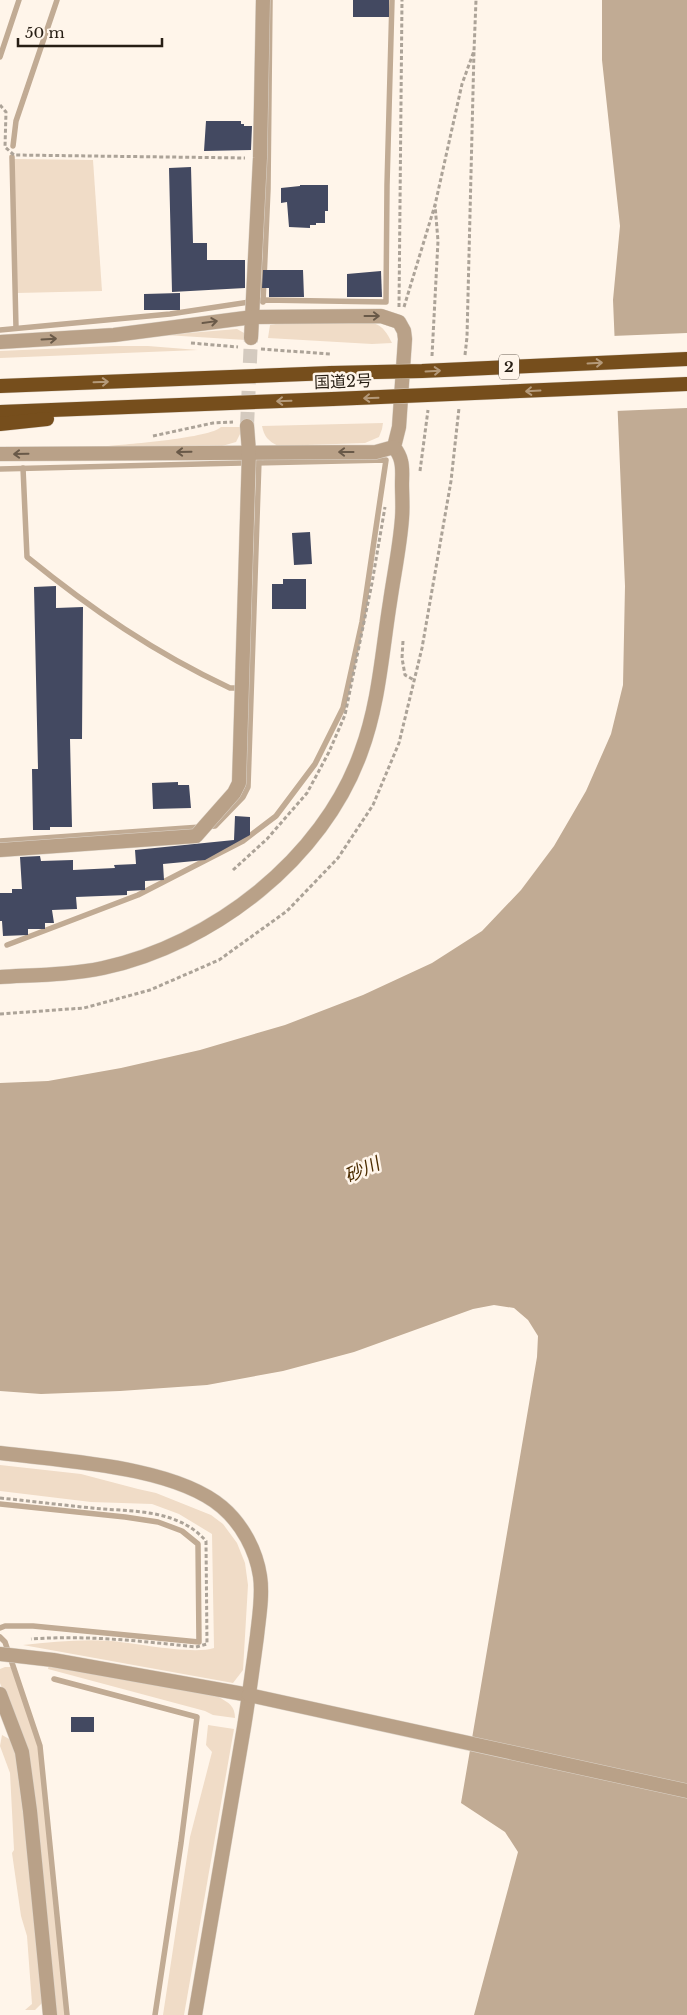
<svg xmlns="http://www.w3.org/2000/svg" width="687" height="2015" viewBox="0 0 687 2015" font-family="'Libre Baskerville','Noto Sans JP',serif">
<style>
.green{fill:#f0dcc7}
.water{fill:#c1ab94}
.pier{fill:#fff5ea}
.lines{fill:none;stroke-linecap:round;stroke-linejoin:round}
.stream{stroke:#c1ab94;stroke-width:5.5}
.building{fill:#434961}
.minor-tunnel{stroke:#d4cabf;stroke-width:14;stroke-dasharray:14 7;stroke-linecap:butt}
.minor-casing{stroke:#dcd3c8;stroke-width:15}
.tertiary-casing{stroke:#dcd3c8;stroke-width:15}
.trunk-casing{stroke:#dcd3c8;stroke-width:15}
.path{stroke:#aca398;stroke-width:3;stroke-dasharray:4 2.5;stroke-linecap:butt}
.minor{stroke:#b9a188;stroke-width:14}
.tertiary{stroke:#b9a188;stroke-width:14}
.trunk{stroke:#764e1c;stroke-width:14}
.trunk-bridge-casing{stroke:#dcd3c8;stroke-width:15;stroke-linecap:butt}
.trunk-bridge{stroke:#764e1c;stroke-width:14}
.oneway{stroke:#695948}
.oneway2{stroke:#b49979}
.labels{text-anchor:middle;stroke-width:5;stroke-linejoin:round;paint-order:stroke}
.shield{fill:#fff5ea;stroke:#685e54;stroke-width:1}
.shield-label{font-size:15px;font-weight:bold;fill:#271e14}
.street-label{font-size:16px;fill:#271e14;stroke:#fff5ea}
.water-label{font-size:18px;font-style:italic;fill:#4c2c00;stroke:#fff5ea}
</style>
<rect width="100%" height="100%" fill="#fff5ea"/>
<!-- green -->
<g class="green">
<polygon points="14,159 93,160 102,291 17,293"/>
<path d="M363,320C380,324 384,327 392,343L372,344L268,338L270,325L288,322Z"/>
<polygon points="237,329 244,333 246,340 165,335"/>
<polygon points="113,346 148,346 198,350 0,358 0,351"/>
<path d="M383,423L382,429L379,437L365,443L278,446C268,441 264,436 262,426Z"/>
<path d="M221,427H241V432L236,442L222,446H109C129,444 210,438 221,427Z"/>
<path d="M0,1465L81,1474L138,1489L156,1493L211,1515L223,1524L237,1543L245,1563L248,1585L243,1670L233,1683L23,1645C52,1642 81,1639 111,1641C135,1643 193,1655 214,1648L212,1534L179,1514L152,1504L91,1502L0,1491Z"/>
<path d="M49,1665L219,1697C229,1703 235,1706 235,1718L213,1715L205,1711L48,1669Z"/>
<polygon points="5,1667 11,1667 38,1745 66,2015 55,2015 29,1762 0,1683 0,1669"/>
<polygon points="208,1725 234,1729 184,2015 163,2015 190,1837 212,1752 206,1745"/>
<polygon points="2,1735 11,1740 14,1745 27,1843 42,2003 35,2010 25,2010 32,2004 27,1936 21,1916 12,1853 14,1850 10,1773 0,1746"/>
</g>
<!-- water -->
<polygon class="water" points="602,0 687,0 687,2015 474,2015 518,1852 505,1832 461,1803 537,1357 538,1336 528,1320 514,1308 494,1305 473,1309 354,1352 283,1371 207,1385 120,1391 41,1394 0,1391 0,1083 48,1081 121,1068 200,1050 285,1025 363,995 432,963 482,931 521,890 554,846 586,791 611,734 623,685 625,586 613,300 620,226 602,60"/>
<!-- pier -->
<polygon class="pier" points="687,333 687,408 615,411 612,336"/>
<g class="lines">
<!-- stream -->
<g class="stream">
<polyline points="0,57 19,0"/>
<polyline points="13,146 16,121 57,0"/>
<polyline points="12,157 16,328"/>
<polyline points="263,302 268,189 270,0"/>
<polyline points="0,330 170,314 263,300 386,302 387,185 392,0"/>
<path d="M23,468L27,557C91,609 155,653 230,688H235"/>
<polyline points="0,469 241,463"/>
<polyline points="0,841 215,826 243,797 248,787 259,460"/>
<polyline points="7,945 138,895 243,841 276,816 315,764 343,708 362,622 386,460 255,463"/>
<polyline points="0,1504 125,1517 158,1522 182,1531 198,1544 199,1642 33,1626 5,1626 0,1628"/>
<polyline points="0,1637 5,1642 40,1746 67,2015"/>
<polyline points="54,1679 197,1717 181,1843 155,2015"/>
</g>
</g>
<!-- building -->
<g class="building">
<rect x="353" y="0" width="36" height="17"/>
<polygon points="206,121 241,121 241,124 244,124 244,126 252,126 251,150 204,151"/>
<polygon points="191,167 193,243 207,243 207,260 245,260 245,288 172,292 169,168"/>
<polygon points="300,185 328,185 328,211 325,211 325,223 316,223 316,225 310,225 310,228 289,227 287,202 281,203 281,188 300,186"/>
<polygon points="263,270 303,270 304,297 269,297 269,288 262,288"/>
<polygon points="381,271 382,297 347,297 347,274"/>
<polygon points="180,293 180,310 144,310 144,294"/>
<polygon points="310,532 312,564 294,565 292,533"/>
<polygon points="283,579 306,579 306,609 272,609 272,584 283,584"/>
<polygon points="56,586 56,608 83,607 82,739 70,739 72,827 50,827 50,830 33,830 32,769 38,769 34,587"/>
<polygon points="178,782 178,785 189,785 191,808 153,809 152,783"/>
<polygon points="235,816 250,817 250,835 205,860 163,864 164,880 145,881 145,890 127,891 127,895 76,897 77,909 52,910 54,923 45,923 45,929 28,929 28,935 3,936 2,921 0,921 0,893 12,893 12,889 22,889 20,857 40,856 41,861 73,860 73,870 115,868 114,865 136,864 135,850 234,840"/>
<rect x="71" y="1717" width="23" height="15"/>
</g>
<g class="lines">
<!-- minor-tunnel -->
<polyline class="minor-tunnel" points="247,426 251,338"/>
<defs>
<g id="minor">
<polyline points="251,338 260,158 263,0"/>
<path d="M0,342L114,335L253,317L381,316L399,322L404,331L405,339L399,427L394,447C397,451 400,456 401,461C403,468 402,476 402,484C402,495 403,507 402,518C400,546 394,574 390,602C382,652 379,704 361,752C323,859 213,944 103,968C70,975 34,975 0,977"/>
<polyline points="0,454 376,452 394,447"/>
<polyline points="0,850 196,836 234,793 239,783 249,452 247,426"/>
<polyline points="0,1654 53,1660 249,1695"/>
<polyline points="0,1694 22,1752 30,1811 50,2015"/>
</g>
<g id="tertiary">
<path d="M0,1453C63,1461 174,1466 222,1507C242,1524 256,1550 260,1576C263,1595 259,1617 257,1636C253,1666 249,1696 244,1727C228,1823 211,1919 195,2015"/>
<polyline points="249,1695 687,1791"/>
</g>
<g id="trunk">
<polyline points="0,386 331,373"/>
<polyline points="0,412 333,399"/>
<polyline points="0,424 47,419"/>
</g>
</defs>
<!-- minor casing -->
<use href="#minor" class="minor-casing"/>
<!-- tertiary casing -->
<use href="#tertiary" class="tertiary-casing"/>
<!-- trunk casing -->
<use href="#trunk" class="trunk-casing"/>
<!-- path -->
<g class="path">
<polyline points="0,105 6,112 5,147 14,155 245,158"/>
<polyline points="399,307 402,0"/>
<polyline points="404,307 435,205 462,84 474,51 476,0"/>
<polyline points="191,343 238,347"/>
<polyline points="261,349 330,354"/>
<polyline points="465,355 467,337 474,51"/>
<polyline points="432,356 438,241 435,205"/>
<polyline points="153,436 213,423 233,422"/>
<polyline points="420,471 428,410"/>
<polyline points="403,641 402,658 405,675 414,680"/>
<polyline points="233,870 267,839 307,793 329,752 345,715 372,583 385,507"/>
<polyline points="0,1014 84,1008 150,990 219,960 287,911 338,858 373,805 399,743 422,648 451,481 459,408"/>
<path d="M0,1498C31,1501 61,1505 92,1508C131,1512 177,1508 206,1541L207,1644L196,1647C141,1641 87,1635 31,1639"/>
</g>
<!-- minor -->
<use href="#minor" class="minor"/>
<!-- tertiary -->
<use href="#tertiary" class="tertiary"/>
<!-- trunk -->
<use href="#trunk" class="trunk"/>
<defs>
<g id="trunk-bridge">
<polyline points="331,373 422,371 687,359"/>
<polyline points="333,399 687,384"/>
</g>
</defs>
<!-- trunk-bridge casing -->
<use href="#trunk-bridge" class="trunk-bridge-casing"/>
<!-- trunk-bridge -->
<use href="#trunk-bridge" class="trunk-bridge"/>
</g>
<!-- one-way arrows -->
<defs><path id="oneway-shaft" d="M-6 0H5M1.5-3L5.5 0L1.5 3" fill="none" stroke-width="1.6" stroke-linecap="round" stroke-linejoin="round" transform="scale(1.25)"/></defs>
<g class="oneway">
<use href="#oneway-shaft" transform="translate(372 316)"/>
<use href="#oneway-shaft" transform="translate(210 322) rotate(-8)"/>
<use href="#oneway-shaft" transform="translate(49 339) rotate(-3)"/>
<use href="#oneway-shaft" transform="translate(184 452) rotate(179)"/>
<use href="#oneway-shaft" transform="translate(346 452) rotate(-180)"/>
<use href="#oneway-shaft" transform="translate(21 454) rotate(179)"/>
</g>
<g class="oneway2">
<use href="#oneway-shaft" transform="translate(595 363) rotate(-3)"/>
<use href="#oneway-shaft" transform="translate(433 371) rotate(-3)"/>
<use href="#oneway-shaft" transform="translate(101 382) rotate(-2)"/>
<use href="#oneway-shaft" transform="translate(533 391) rotate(177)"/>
<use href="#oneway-shaft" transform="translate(371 398) rotate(178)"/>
<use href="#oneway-shaft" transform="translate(284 401) rotate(178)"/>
</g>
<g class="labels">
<!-- shield labels -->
<rect class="shield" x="499" y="354.5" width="20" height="25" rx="4"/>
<g class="shield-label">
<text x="509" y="372">2</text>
</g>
<!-- street labels -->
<g class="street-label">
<text transform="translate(343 381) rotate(-2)" y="6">国道2号</text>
</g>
<!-- water labels -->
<g class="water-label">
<text transform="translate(362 1170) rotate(-24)" y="6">砂川</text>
</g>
</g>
<!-- scale -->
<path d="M18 38v8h144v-8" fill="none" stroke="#271e14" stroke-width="2.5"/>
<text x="25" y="38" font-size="15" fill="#271e14" stroke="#fff5ea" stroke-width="4" paint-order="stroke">50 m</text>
</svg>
